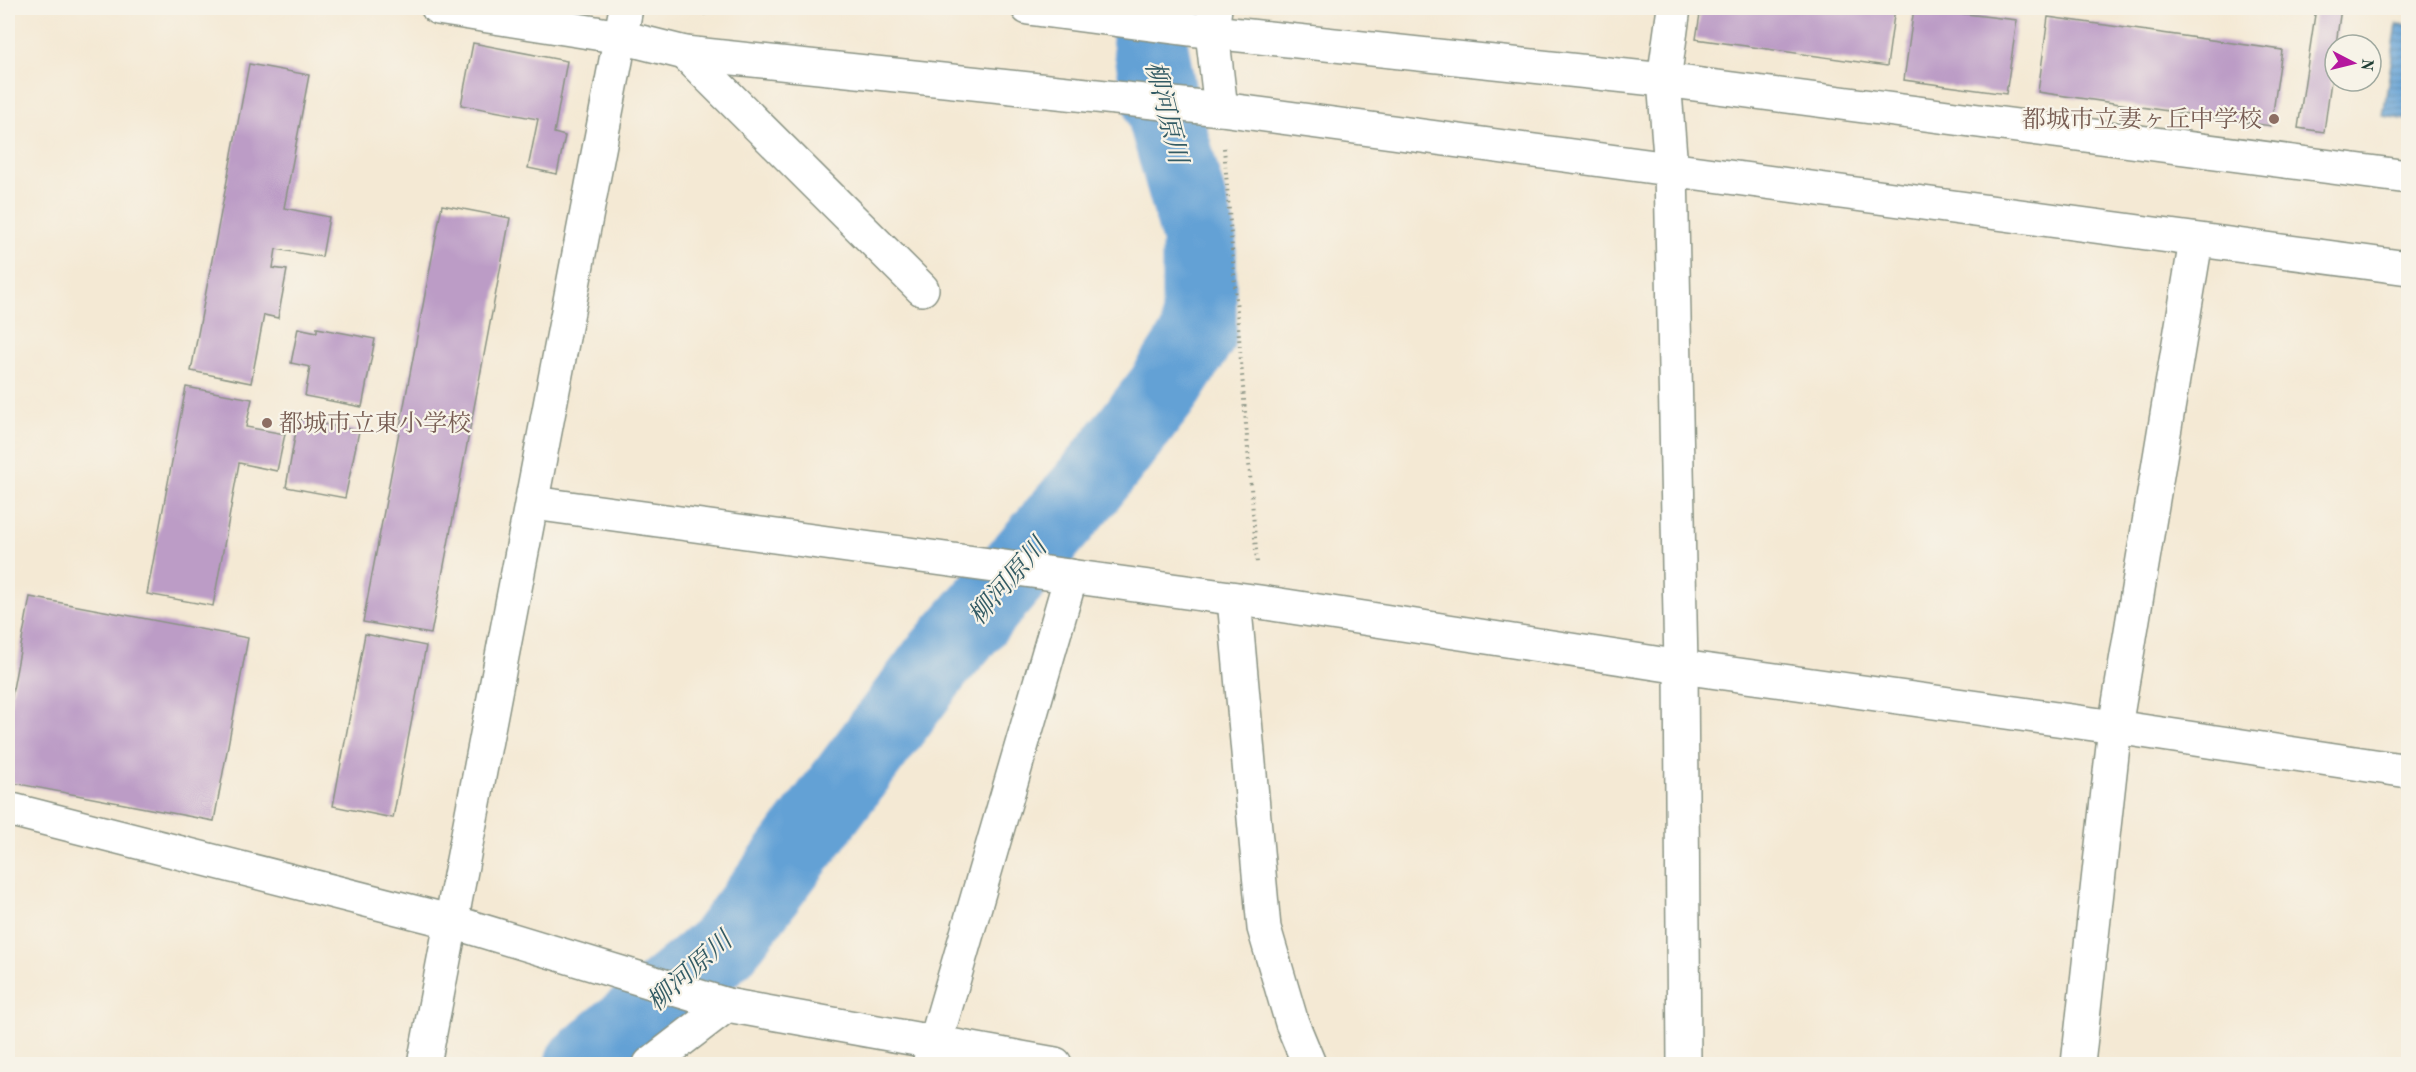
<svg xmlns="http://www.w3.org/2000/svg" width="2416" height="1072" viewBox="0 0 2416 1072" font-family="'Old Standard TT','Noto Serif JP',serif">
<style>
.water{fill:url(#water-rules);stroke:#416f84;stroke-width:1.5}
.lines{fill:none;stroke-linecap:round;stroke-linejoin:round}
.river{stroke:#63a1d5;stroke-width:75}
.building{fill:#bc9cc6}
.minor-casing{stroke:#8a9384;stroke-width:36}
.path{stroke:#8a9384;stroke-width:4;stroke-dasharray:1.5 4.5;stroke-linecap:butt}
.minor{stroke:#fff;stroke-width:33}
.education-dot{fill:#8d6e63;stroke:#f7f3e8;stroke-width:2}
.labels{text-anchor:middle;stroke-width:4.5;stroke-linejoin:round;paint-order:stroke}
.education-label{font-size:24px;fill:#785e54;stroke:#f7f3e8;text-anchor:end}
.water-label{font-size:26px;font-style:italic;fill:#335b64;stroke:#f7f3e8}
</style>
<defs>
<pattern id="water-rules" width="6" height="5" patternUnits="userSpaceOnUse" patternTransform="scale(1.5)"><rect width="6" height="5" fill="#63a1d5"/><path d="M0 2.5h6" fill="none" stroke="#5184ae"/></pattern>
</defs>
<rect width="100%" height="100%" fill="#f7f3e8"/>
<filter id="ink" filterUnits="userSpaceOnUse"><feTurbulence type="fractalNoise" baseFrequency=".0167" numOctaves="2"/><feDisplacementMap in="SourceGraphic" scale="12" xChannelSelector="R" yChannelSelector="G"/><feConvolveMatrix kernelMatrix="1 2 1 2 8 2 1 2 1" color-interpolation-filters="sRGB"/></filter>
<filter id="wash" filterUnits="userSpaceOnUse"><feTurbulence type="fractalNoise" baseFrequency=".008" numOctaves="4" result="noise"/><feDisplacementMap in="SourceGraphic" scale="24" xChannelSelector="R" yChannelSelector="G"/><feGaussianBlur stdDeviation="1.35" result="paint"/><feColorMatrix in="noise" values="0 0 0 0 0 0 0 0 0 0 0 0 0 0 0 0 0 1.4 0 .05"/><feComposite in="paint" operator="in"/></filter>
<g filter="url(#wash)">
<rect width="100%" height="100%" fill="#f4e9d4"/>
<!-- water -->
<polygon class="water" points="2397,24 2408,25 2408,120 2383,116"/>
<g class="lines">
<!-- river -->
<polyline class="river" points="582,1064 724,946 935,664 1089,485 1163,390 1199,334 1199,237 1160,99 1144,8"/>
</g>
<g id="blocks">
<!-- building -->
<g class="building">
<polygon points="1701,8 1895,8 1887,66 1696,39"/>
<polygon points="1914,8 2017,20 2006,94 1904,80"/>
<polygon points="2316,8 2341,8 2324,132 2298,128"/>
<polygon points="2048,17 2282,50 2271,126 2038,92"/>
<polygon points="473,43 567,61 554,133 565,136 557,174 528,168 538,119 461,105"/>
<polygon points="249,64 309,75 284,208 329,217 322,257 276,249 273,268 287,270 278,318 264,315 251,383 191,371"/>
<polygon points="442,205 510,218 431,634 363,622"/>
<polygon points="298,328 317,332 317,328 375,339 362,407 305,396 310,367 291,363"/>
<polygon points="186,387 252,399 246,427 285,434 277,471 239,463 213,606 147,594"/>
<polygon points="298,419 359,431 345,498 286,487"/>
<polygon points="30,597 248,638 214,821 8,782 8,716"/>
<polygon points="365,634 426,646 393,818 333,806"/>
</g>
</g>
</g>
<g filter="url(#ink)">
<use href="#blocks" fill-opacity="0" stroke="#8a9384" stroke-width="1.5"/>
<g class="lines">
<defs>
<g id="minor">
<polyline points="438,8 621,37 685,53 1221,109 2408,268"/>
<polyline points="1028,8 1212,32 1664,80 2408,177"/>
<polyline points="1215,8 1212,32 1221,109"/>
<polyline points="1674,8 1664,80 1671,168 1681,667 1684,1064"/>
<polyline points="685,53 922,289"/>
<polyline points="533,503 1260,602 1681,667 2115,727 2408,771"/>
<polyline points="1234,599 1264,928 1292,1023 1309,1064"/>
<polyline points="8,809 453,922 727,1005 1055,1064"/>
<polyline points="424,1064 626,8"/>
<polyline points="650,1064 727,1005"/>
<polyline points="929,1064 1071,576"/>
<polyline points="2078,1064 2115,727 2196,241"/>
</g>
</defs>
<!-- minor casing -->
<use href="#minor" class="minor-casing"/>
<!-- path -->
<g class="path">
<polyline points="686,11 709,14"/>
<polyline points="1224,148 1257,563"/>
</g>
<!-- minor -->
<use href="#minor" class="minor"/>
</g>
</g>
<!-- markers -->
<g class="education-dot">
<circle cx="2274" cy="119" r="6"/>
<circle cx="267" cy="423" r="6"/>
</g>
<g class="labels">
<!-- education labels -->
<g class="education-label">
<text x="2262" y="127">都城市立妻ヶ丘中学校</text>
<text x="279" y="431" text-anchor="start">都城市立東小学校</text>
</g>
<!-- water labels -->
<g class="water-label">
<text transform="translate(1167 112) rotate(76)" y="9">柳河原川</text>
<text transform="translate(1007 581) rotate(-49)" y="9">柳河原川</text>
<text transform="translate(689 971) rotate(-42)" y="9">柳河原川</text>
</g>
</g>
<!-- margin -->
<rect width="2416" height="1072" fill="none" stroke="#f7f3e8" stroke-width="30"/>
<!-- north arrow -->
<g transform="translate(2353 63) rotate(97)"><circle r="28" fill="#f7f3e8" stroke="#a1aaa0" stroke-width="1.5"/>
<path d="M0-4.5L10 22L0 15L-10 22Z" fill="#b5179e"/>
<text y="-9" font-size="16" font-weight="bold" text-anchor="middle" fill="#1f3d34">N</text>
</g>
</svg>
